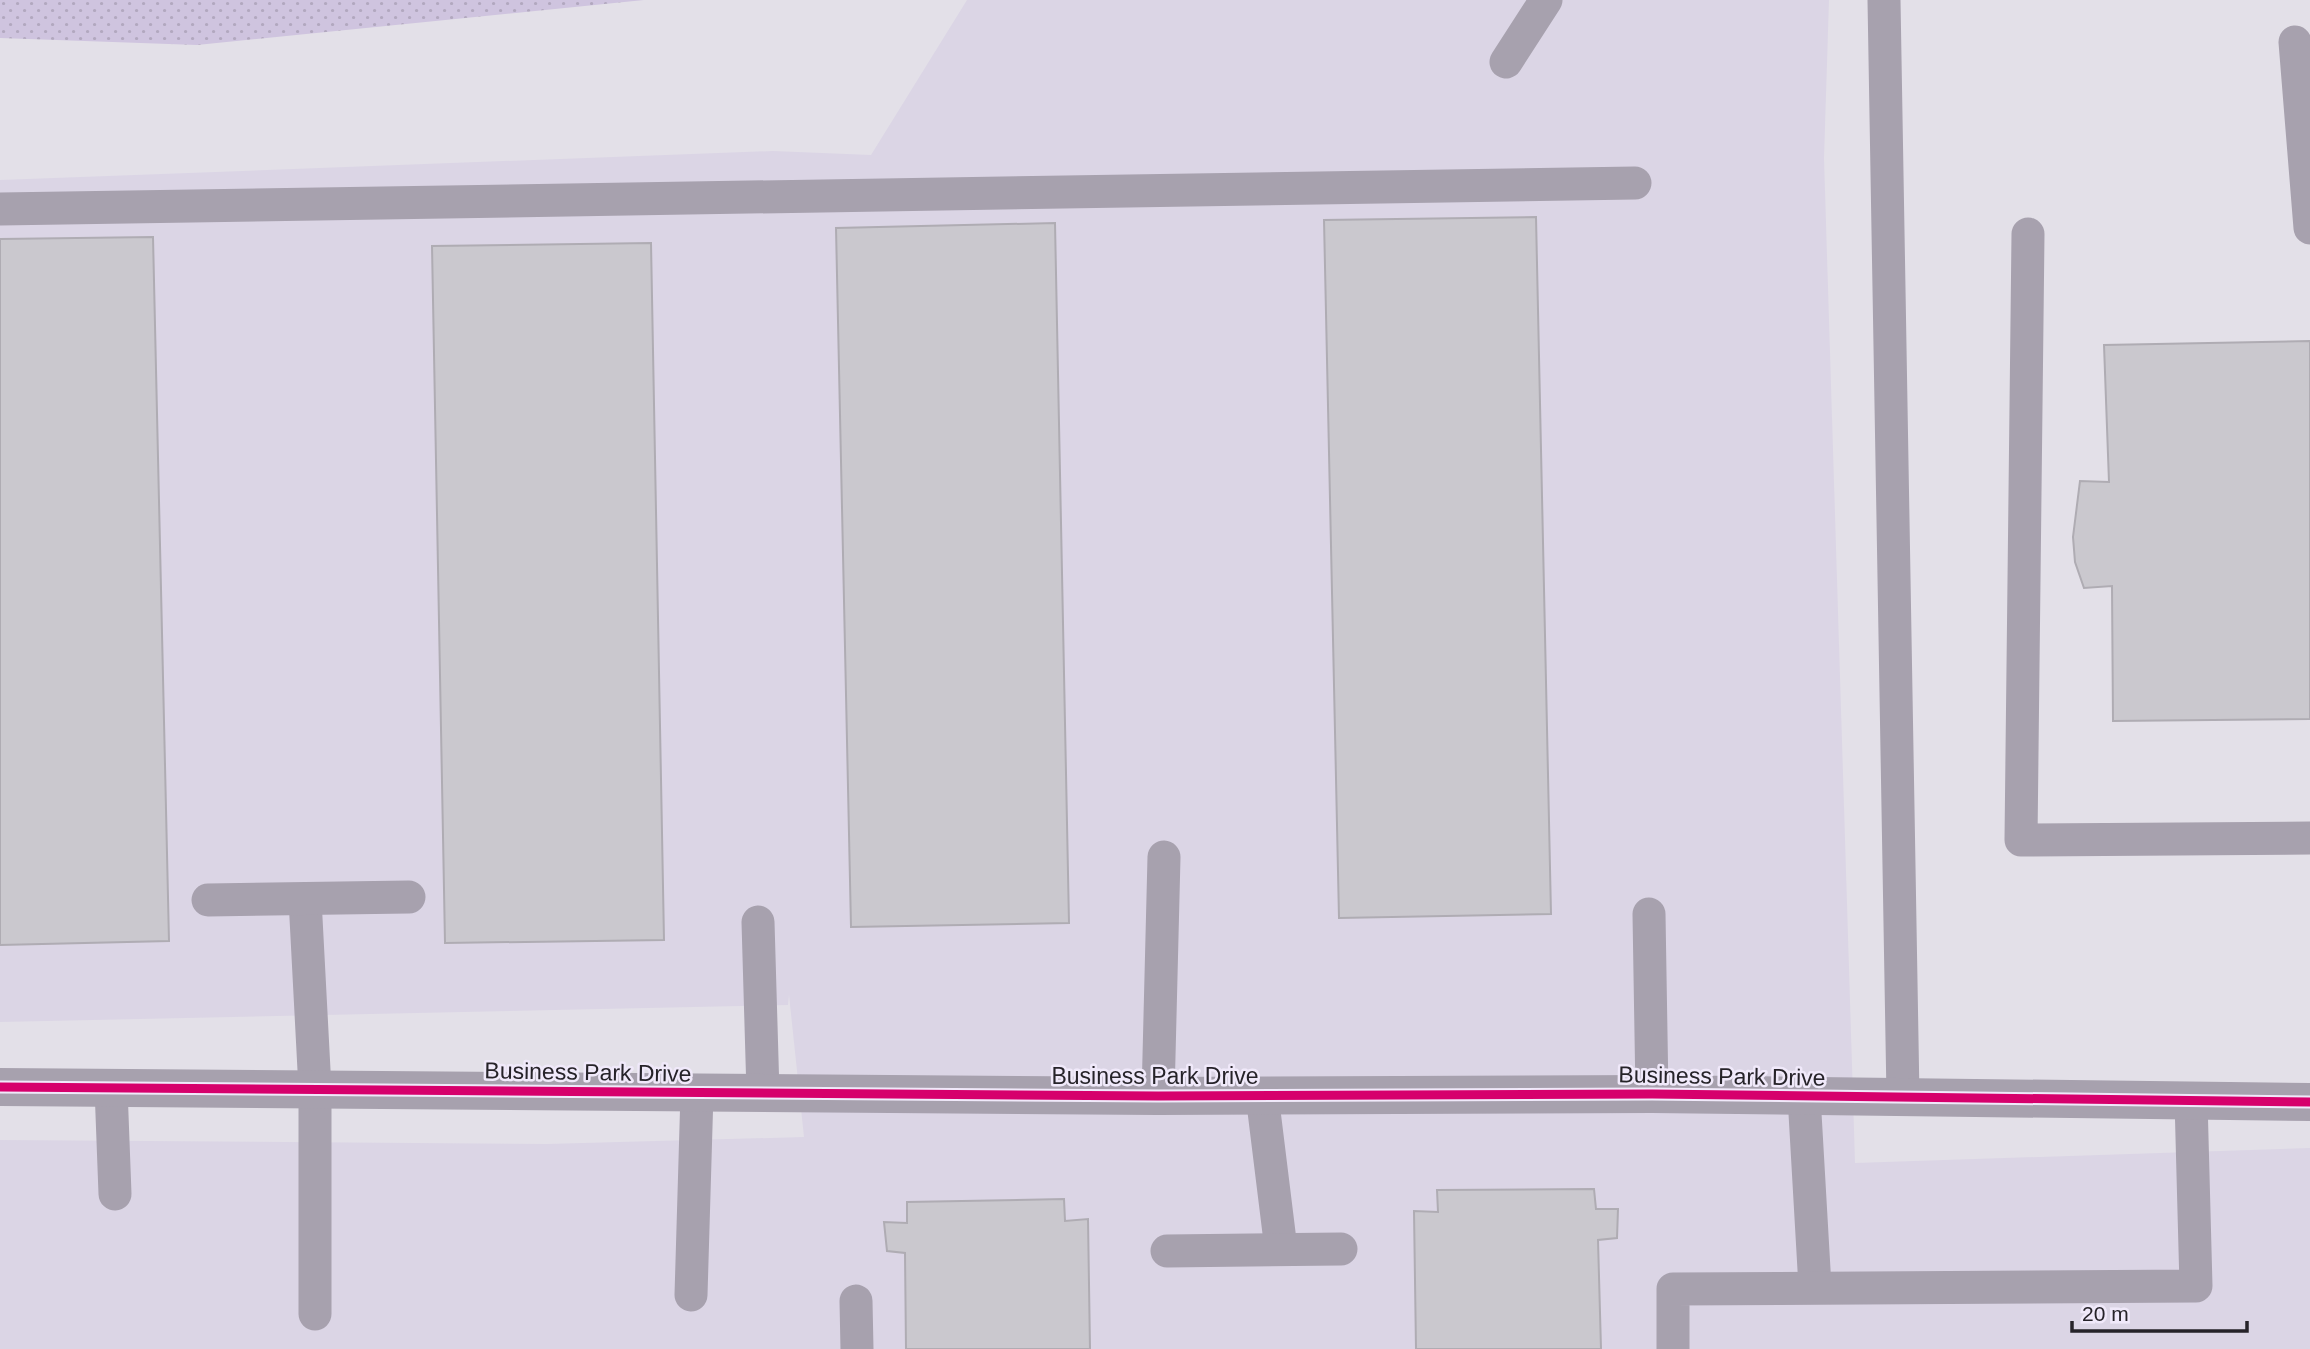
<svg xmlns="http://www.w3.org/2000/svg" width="2310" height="1349" viewBox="0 0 2310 1349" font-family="Helvetica,sans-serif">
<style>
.built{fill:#dbd5e5}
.green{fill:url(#green-dots)}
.building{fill:#cac8ce;stroke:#afacb3;stroke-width:2}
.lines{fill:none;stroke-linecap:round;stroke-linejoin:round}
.service{stroke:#a7a1ae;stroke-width:33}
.minor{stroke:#a7a1ae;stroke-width:38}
.cycleway-casing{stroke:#f0e9fa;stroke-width:13}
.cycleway{stroke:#d6006c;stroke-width:9}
.labels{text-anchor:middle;stroke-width:5;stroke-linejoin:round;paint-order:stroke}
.street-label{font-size:23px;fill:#262329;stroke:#f0e9fa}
</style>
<defs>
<pattern id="green-dots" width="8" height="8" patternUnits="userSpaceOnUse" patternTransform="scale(1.75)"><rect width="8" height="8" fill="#cfc4df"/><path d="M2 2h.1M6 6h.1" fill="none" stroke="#b2a8bf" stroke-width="1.8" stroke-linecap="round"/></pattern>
</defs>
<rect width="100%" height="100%" fill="#e3e0e8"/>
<!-- built -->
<polygon class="built" points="967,0 1829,0 1824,158 1855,1163 2310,1148 2310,1349 0,1349 0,1140 547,1144 804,1137 789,995 788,1005 0,1022 0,180 773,151 871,155"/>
<!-- green -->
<polygon class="green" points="0,0 644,0 197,45 0,38"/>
<!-- building -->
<g class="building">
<polygon points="1536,217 1551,914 1339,918 1324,220"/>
<polygon points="1055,223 1069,923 851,927 836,228"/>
<polygon points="153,237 169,941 0,945 0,239"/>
<polygon points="651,243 664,940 445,943 432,246"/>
<polygon points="2310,341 2310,719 2113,721 2112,586 2084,588 2075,562 2073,537 2080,481 2109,482 2104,345"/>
<polygon points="1594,1189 1596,1209 1618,1209 1617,1238 1598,1240 1601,1349 1416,1349 1414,1211 1438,1212 1437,1190"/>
<polygon points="1064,1199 1065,1221 1088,1219 1090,1349 906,1349 905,1253 887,1251 884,1222 907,1223 907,1202"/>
</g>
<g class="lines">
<!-- service -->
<g class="service">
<polyline points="1884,0 1903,1097"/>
<polyline points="2295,42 2310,228"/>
<polyline points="1506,62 1546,0"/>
<polyline points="0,209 1635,183"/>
<polyline points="2028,234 2021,840 2310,838"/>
<polyline points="305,899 315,1089 315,1314"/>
<polyline points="208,900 409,897"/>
<polyline points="1649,914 1652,1094"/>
<polyline points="758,922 763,1093"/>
<polyline points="111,1088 115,1194"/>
<polyline points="1262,1095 1281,1249"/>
<polyline points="1158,1096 1164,857"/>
<polyline points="1804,1096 1815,1287"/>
<polyline points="1167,1251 1341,1249"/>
<polyline points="691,1295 697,1093"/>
<polyline points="856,1301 857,1349"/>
<polyline points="1673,1349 1673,1289 2196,1286 2191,1100"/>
</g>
<!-- minor -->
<polyline class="minor" points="0,1087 1158,1096 1652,1094 2310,1102"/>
<defs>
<polyline id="cycleway" points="0,1087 1158,1096 1652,1094 2310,1102"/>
</defs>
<!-- cycleway casing -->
<use href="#cycleway" class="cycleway-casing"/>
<!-- cycleway -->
<use href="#cycleway" class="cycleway"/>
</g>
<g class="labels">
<!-- street labels -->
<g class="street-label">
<text transform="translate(588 1072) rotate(1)" y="8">Business Park Drive</text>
<text x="1155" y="1084">Business Park Drive</text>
<text transform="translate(1722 1076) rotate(1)" y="8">Business Park Drive</text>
</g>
</g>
<!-- scale -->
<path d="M2072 1321v10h175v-10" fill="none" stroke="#262329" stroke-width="3.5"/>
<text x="2082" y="1321" font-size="21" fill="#262329" stroke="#f0e9fa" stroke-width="5" paint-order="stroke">20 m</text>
</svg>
